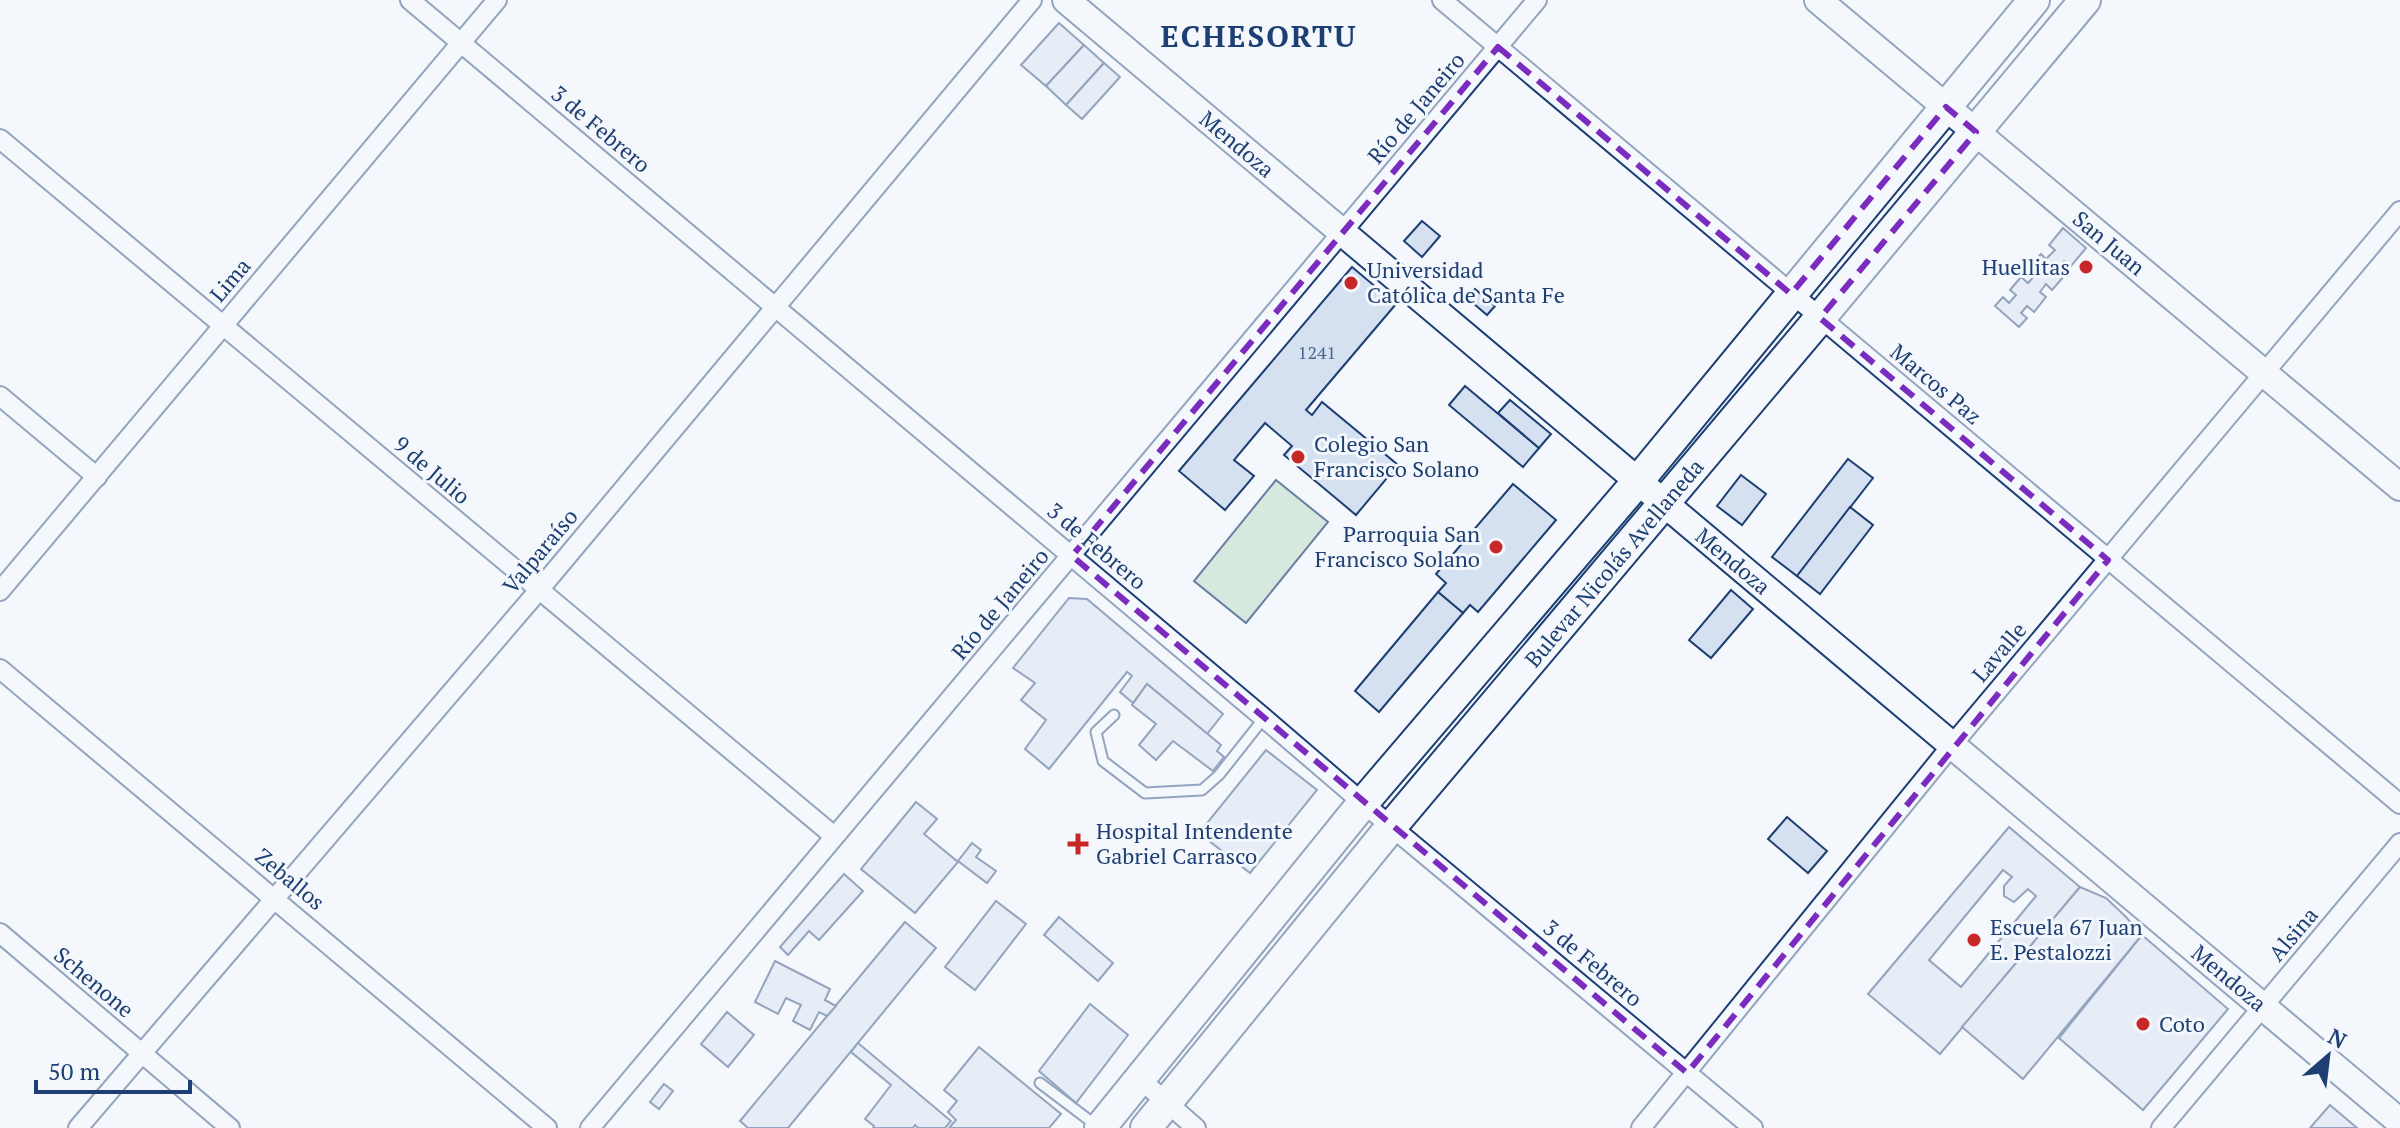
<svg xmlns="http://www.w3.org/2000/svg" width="2400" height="1128" viewBox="0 0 2400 1128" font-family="'PT Serif',serif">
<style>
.green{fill:#d7e8df;stroke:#687fa3;stroke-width:2}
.building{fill:#d5e0f0;stroke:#1d3f73;stroke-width:2;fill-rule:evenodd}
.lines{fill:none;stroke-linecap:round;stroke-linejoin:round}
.lane-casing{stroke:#1d3f73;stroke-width:13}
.street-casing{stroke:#1d3f73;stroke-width:22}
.secondary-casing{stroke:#1d3f73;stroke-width:30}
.primary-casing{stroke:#1d3f73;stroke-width:34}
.lane{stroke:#f4f7fb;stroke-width:9}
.street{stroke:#f4f7fb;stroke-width:18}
.secondary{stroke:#f4f7fb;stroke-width:26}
.primary{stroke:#f4f7fb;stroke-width:30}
.marked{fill:none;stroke:#7b2cbf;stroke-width:6;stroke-dasharray:16 10;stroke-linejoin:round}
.poi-dot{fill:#c62828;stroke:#f4f7fb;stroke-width:3}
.labels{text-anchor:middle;stroke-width:6;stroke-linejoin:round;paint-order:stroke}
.number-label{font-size:18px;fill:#4b6792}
.street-label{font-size:22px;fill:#1d3f73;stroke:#f4f7fb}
.poi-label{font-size:22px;fill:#1d3f73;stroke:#f4f7fb;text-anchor:start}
.district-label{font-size:30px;font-weight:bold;letter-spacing:2px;fill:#1d3f73;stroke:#f4f7fb}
</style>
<rect width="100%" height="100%" fill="#f4f7fb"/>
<!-- green -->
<polygon class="green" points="1276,480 1328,522 1246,623 1194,581"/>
<!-- building -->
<g class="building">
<polygon points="1059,23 1084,45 1046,86 1021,65"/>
<polygon points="1084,45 1104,63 1066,105 1046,86"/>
<polygon points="1104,63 1120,77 1082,119 1066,105"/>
<polygon points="1422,221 1440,236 1422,257 1404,241"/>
<polygon points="2063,228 2086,248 2071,266 2064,261 2059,267 2066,274 2052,290 2046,284 2040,292 2046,297 2034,312 2027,306 2021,313 2027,318 2019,327 1995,306 2003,297 2009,303 2016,295 2010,290 2021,277 2028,283 2035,275 2028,269 2041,254 2046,259 2055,250 2049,245"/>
<polygon points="1352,267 1396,304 1306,410 1312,415 1322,402 1398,465 1356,515 1284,455 1292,446 1265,423 1234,460 1254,476 1225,510 1179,471"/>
<polygon points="1475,289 1495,306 1487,315 1467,298"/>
<polygon points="1465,386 1539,448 1523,467 1449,405"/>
<polygon points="1510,400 1551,434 1539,448 1498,413"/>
<polygon points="1848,459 1873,478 1797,576 1772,557"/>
<polygon points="1741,475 1766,494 1742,525 1717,506"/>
<polygon points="1513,484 1556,520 1478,612 1470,605 1463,613 1438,592 1446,583 1436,574"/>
<polygon points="1850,507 1873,525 1820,594 1797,576"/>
<polygon points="1731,590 1753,609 1711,658 1689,640"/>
<polygon points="1438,592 1463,613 1379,712 1355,691"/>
<polygon points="1069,598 1087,599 1223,714 1207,734 1147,684 1133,703 1120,692 1132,676 1127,672 1049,769 1025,749 1046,720 1021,700 1035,683 1013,668"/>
<polygon points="1147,684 1221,745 1217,751 1224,757 1213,771 1173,741 1156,760 1139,745 1156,724 1132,705"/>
<polygon points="1266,750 1317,790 1250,873 1199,833"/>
<polygon points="916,802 937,819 924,834 958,862 915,913 861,869"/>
<polygon points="1787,817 1827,851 1808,873 1768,839"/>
<path d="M2009,827L2080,887L1940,1054L1868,994ZM2003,870L2012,877L2004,886V896L2014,902L2028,889L2036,896L1961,987L1929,960Z"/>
<polygon points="972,843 981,850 976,857 996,871 987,883 958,861"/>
<polygon points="844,874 863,891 819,940 809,931 788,955 780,947"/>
<polygon points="2080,887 2106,898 2126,917 2142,935 2023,1079 1962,1027"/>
<polygon points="996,901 1026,924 975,990 945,967"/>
<polygon points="1059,917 1113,963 1098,981 1044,935"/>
<polygon points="905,922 936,948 788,1128 748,1128 740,1121"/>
<polygon points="2142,935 2228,1009 2143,1110 2059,1038"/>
<polygon points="775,961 830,989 825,1000 836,1006 827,1016 819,1012 810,1030 793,1021 801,1005 786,998 778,1014 755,1002"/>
<polygon points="1090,1004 1128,1035 1076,1103 1039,1071"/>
<polygon points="727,1012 754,1035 728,1067 701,1044"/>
<polygon points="858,1043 951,1121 945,1128 918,1128 915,1125 913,1128 873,1128 874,1126 865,1119 891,1085 851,1052"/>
<polygon points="979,1047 1061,1114 1049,1128 949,1128 956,1120 948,1112 957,1101 944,1090"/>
<polygon points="664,1084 673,1091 659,1109 650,1102"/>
<polygon points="2330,1105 2357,1128 2310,1128"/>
</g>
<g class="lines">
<defs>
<g id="lane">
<polyline points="1114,715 1096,732 1103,761 1145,793 1202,790 1219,775 1264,718"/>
<polyline points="1040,1083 1097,1126"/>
</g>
<g id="street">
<polyline points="410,0 1264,718 1363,803 1753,1128"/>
<polyline points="1442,0 2400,804"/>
<polyline points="0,139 834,836"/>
<polyline points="0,396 97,477"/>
<polyline points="0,591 497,0"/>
<polyline points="0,669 547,1128"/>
<polyline points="0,933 230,1128"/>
<polyline points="1141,1080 1196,1128"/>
<polyline points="78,1128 539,590 1032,0"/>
<polyline points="590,1128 1537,0"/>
<polyline points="1641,1128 1952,745 2400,211"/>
<polyline points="2161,1128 2400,843"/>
</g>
<g id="secondary">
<polyline points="1066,0 2400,1122"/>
<polyline points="1818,0 2400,487"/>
</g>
<g id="primary">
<polyline points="1100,1128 1363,803 1638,481 2034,0"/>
<polyline points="1146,1128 1391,827 1820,318 2085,0"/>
</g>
</defs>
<!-- lane casing -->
<use href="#lane" class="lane-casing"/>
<!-- street casing -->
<use href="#street" class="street-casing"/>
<!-- secondary casing -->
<use href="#secondary" class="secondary-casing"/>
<!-- primary casing -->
<use href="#primary" class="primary-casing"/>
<!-- lane -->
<use href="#lane" class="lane"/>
<!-- street -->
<use href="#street" class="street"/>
<!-- secondary -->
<use href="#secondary" class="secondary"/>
<!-- primary -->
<use href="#primary" class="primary"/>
</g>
<!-- marked area -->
<path d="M0 0H2400V1128H0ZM1498,47L1791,294L1946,107L1976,132L1820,318L2108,560L1687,1073L1072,556Z" fill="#f4f7fb" fill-opacity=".55" fill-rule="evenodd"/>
<path class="marked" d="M1498,47L1791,294L1946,107L1976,132L1820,318L2108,560L1687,1073L1072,556Z"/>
<!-- markers -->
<g class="poi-dot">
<circle cx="2086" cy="267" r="8"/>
<circle cx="1351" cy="283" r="8"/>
<circle cx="1298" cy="457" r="8"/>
<circle cx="1496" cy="547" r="8"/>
<path d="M1074 832h8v8h8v8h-8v8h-8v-8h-8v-8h8z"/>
<circle cx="1974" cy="940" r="8"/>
<circle cx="2143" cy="1024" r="8"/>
</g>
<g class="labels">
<!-- number labels -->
<g class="number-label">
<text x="1317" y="359">1241</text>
</g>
<!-- street labels -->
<g class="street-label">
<text transform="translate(1416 108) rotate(-50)" y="8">Río de Janeiro</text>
<text transform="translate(601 129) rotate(40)" y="8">3 de Febrero</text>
<text transform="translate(1237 144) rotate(40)" y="8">Mendoza</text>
<text transform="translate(2109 243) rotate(40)" y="8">San Juan</text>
<text transform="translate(230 280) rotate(-50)" y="8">Lima</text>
<text transform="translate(1936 384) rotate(40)" y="8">Marcos Paz</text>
<text transform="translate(432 470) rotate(40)" y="8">9 de Julio</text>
<text transform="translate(1097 546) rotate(40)" y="8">3 de Febrero</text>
<text transform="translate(540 551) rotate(-50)" y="8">Valparaíso</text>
<text transform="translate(1733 561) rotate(40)" y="8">Mendoza</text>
<text transform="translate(1614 563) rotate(-50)" y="8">Bulevar Nicolás Avellaneda</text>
<text transform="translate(1000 604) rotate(-50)" y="8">Río de Janeiro</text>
<text transform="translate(1999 652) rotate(-50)" y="8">Lavalle</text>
<text transform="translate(290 879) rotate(40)" y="8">Zeballos</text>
<text transform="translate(2293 934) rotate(-50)" y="8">Alsina</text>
<text transform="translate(1593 963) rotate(40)" y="8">3 de Febrero</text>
<text transform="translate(2229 978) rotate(40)" y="8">Mendoza</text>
<text transform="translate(94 982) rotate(40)" y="8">Schenone</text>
</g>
<!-- poi labels -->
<g class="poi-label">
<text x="2070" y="275" text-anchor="end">Huellitas</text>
<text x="1367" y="278">Universidad<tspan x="1367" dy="25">Católica de Santa Fe</tspan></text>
<text x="1314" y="452">Colegio San<tspan x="1314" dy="25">Francisco Solano</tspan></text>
<text x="1480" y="542" text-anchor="end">Parroquia San<tspan x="1480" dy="25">Francisco Solano</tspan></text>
<text x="1096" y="839">Hospital Intendente<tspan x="1096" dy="25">Gabriel Carrasco</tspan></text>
<text x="1990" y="935">Escuela 67 Juan<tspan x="1990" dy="25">E. Pestalozzi</tspan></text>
<text x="2159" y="1032">Coto</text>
</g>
<!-- district labels -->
<g class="district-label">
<text x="1259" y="47">ECHESORTU</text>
</g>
</g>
<!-- north arrow -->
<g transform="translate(2328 1056) rotate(28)" stroke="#f4f7fb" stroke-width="6" paint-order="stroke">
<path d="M0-6L14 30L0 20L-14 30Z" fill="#1d3f73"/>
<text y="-12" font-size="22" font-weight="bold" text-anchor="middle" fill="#1d3f73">N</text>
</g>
<!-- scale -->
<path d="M36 1080v12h154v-12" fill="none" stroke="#1d3f73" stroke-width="4"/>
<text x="48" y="1080" font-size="24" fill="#1d3f73" stroke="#f4f7fb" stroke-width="6" paint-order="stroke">50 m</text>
</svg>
